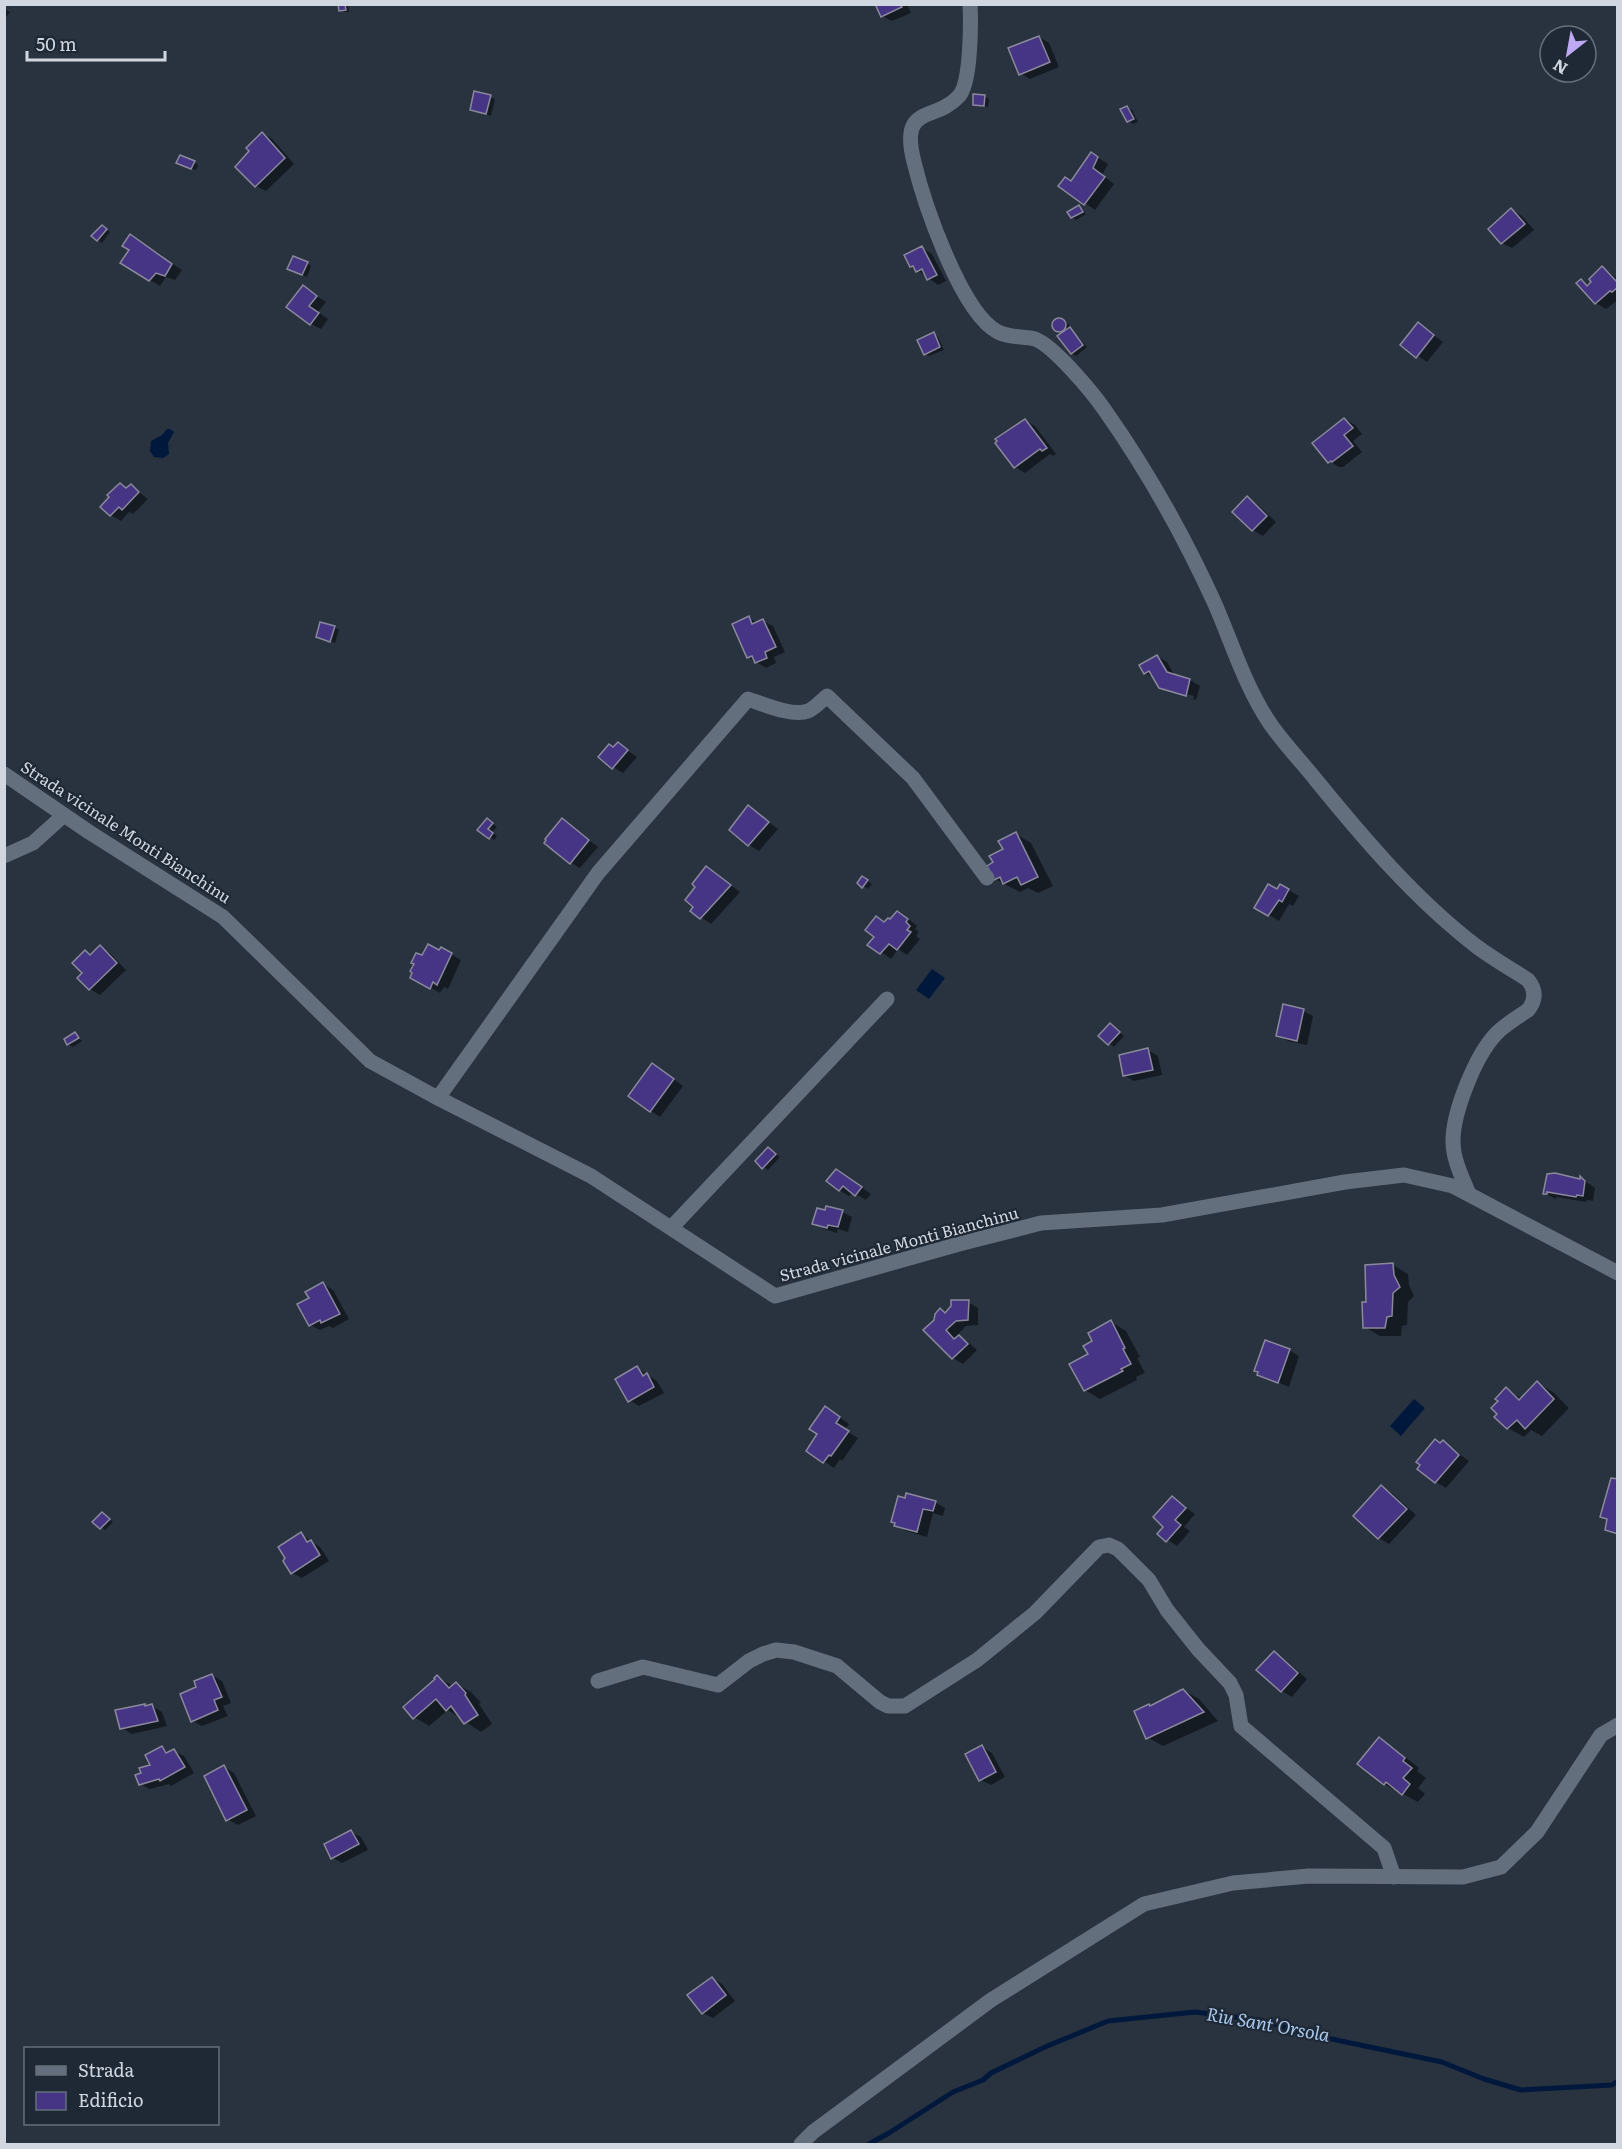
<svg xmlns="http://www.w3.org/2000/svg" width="1622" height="2149" viewBox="0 0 1622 2149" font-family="Literata,serif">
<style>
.water{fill:#00183b}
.shadow{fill:#0007}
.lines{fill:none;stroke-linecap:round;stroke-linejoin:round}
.stream{stroke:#00183b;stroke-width:5}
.building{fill:#453584;stroke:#8a899c;stroke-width:1.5}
.minor{stroke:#646f7e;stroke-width:15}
.labels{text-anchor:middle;stroke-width:4.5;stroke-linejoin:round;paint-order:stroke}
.street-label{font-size:16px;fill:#d1d7e0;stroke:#1f2936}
.water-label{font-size:18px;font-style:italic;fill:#aac9ee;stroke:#1f2936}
</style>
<rect width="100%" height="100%" fill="#293340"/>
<!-- water -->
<g class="water">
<polygon points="167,429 170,429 174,432 168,443 169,454 163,458 154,457 150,451 151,441 162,435"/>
<polygon points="932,969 945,978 929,999 916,990"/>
<polygon points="1414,1399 1425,1408 1401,1436 1390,1426"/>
</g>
<!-- shadow -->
<g class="shadow">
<polygon points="340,4 348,5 349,12 345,12 340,10"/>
<polygon points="877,4 907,4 911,13 892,21 882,16"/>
<polygon points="4,9 10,12 4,20"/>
<polygon points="1039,37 1049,43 1059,67 1030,79 1020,73"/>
<polygon points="984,96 989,99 988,107 974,104"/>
<polygon points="490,97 495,99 491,116 476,111"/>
<polygon points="1127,107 1132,110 1138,122 1133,124 1129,121 1122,110"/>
<polygon points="262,133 272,139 294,164 266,191 256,186"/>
<polygon points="1092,154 1108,164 1102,175 1114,184 1095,210 1060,186 1071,182"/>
<polygon points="194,162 198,165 196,170 183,165"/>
<polygon points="1079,207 1086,214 1076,220 1072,217"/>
<polygon points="1512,210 1522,216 1534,230 1512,248 1502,243"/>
<polygon points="106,229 110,232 102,243 98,240"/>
<polygon points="131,236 163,256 162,257 182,270 175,280 166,277 160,286 122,263 131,250"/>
<polygon points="922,248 932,254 946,281 938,285 912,266"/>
<polygon points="307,263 311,266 307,277 293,271"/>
<polygon points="1603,268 1618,279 1618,300 1606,309 1596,303 1581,281 1590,286"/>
<polygon points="303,287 326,302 318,312 328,319 321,329 311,324"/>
<polygon points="1060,319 1069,325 1070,329 1087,347 1076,356 1072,353 1064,333 1055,328 1054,324 1056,320"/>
<polygon points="1419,324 1443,342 1427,362 1402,345"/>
<polygon points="934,334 938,337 944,350 929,356 925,354"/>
<polygon points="1345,419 1355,425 1362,434 1353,441 1362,452 1343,467 1339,467 1329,461"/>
<polygon points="1025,421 1035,426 1056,454 1053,456 1050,454 1025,473 1015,467"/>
<polygon points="120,485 128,489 131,486 148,499 133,514 129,512 121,521 111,515"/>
<polygon points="1247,498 1257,504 1276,522 1263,536 1253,530"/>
<polygon points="749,618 758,623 763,621 773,626 785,652 774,657 776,663 766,668 748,657"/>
<polygon points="334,627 339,630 335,643 317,636"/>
<polygon points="1157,656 1167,662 1175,676 1190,680 1200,686 1196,700 1170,693 1169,693 1193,699 1194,696 1166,689 1166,691 1160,687 1154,678 1145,673"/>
<polygon points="618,744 637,757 623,773 613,767"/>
<polygon points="748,806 778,829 759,851 749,845"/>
<polygon points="562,820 598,847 580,868 570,862"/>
<polygon points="491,822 497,827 492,832 497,836 494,840 479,829"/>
<polygon points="1016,834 1031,843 1053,886 1038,893 1028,888 1020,892 995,879 995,863"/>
<polygon points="707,868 740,892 711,924 692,911 697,887"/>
<polygon points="863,878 872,884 868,889 859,883"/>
<polygon points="1281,886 1299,896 1293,906 1289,904 1279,921 1256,907"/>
<polygon points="907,918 917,926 915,929 919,932 916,936 920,939 907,955 898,949 891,959 870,944 886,923"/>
<polygon points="100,947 110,953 126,970 100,995 90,989 79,978 84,973 85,952 91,956"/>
<polygon points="442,949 461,960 448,989 444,987 440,993 412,977 423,957 440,952"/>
<polygon points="1303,1011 1313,1016 1307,1045 1288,1041 1278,1035"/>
<polygon points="1111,1025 1124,1036 1114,1047 1100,1036"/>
<polygon points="75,1034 82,1041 73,1047 68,1044"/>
<polygon points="1148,1050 1158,1056 1162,1075 1134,1081 1124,1075"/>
<polygon points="663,1071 683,1086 660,1117 651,1111"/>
<polygon points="768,1148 780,1157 768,1170 763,1167"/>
<polygon points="1548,1175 1581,1180 1581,1178 1595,1188 1593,1201 1587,1200 1586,1202 1557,1197 1555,1199 1545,1193"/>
<polygon points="849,1178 871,1194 866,1200 853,1192 849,1196 839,1190"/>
<polygon points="842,1212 852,1217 848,1232 838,1229 837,1233 824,1229 814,1223"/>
<polygon points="1393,1265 1408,1274 1409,1285 1414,1296 1408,1302 1407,1325 1402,1326 1401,1336 1380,1336 1365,1327 1368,1304"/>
<polygon points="323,1284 333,1290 349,1319 333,1328 329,1326 320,1330 310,1325 311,1299"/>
<polygon points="968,1302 978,1308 978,1325 966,1326 955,1337 957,1339 959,1337 969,1343 977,1350 963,1364 953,1358 936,1321 941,1310 946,1313"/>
<polygon points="1111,1322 1126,1331 1140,1357 1137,1358 1145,1373 1136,1377 1137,1380 1100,1399 1085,1390 1090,1355 1094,1342"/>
<polygon points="1289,1350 1299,1356 1289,1387 1259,1374"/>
<polygon points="637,1368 657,1381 664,1393 639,1406 629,1400"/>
<polygon points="1537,1383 1553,1392 1569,1408 1542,1436 1531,1430 1524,1437 1508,1428 1496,1416 1506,1389 1522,1399"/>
<polygon points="835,1414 849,1424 845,1430 858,1438 842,1461 840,1459 834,1468 808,1450"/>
<polygon points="1443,1442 1469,1461 1446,1488 1436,1482 1422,1465"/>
<polygon points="1382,1487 1392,1493 1416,1515 1389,1544 1379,1538 1355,1516"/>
<polygon points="1172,1498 1195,1514 1184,1527 1190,1531 1177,1546 1159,1534 1166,1526"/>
<polygon points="935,1502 945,1508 943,1516 933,1513 927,1537 906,1531 896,1525 897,1523"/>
<polygon points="102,1514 113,1522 105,1530 101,1527"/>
<polygon points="301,1534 321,1548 329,1561 302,1578 292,1573"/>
<polygon points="1274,1653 1284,1659 1307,1679 1292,1697 1282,1691 1258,1670"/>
<polygon points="212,1675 222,1681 231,1703 223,1706 228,1716 202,1726 192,1721"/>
<polygon points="437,1677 453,1686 456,1684 471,1692 481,1703 479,1704 492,1724 481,1732 448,1710 429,1726 414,1717"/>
<polygon points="1183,1690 1199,1699 1218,1721 1163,1746 1147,1737 1151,1707"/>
<polygon points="144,1705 152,1706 162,1712 167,1726 132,1734 122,1728"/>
<polygon points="1379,1739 1394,1748 1419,1768 1417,1771 1426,1778 1418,1788 1425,1794 1418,1802 1384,1784"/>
<polygon points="982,1747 992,1753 1005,1777 991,1785 981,1780"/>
<polygon points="162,1748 170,1753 174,1751 184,1756 194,1773 171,1786 169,1784 150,1789 140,1784"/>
<polygon points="224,1767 234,1773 256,1816 238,1825 227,1819"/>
<polygon points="351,1832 361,1837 368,1850 342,1863 332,1857"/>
<polygon points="712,1978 722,1984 735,2001 713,2018 703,2013"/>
</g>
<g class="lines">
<!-- stream -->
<polyline class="stream" points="869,2144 889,2133 953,2092 983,2080 991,2073 1045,2047 1108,2021 1195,2012 1259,2020 1317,2036 1442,2062 1484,2079 1521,2090 1612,2085 1618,2081"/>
</g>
<!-- building -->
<g class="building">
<polygon points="338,4 345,4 346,10 339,11"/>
<polygon points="875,4 900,4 902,7 881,17"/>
<polygon points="1039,36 1050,62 1019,75 1008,48"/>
<polygon points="474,91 491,95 486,114 470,110"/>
<polygon points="973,94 985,95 984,106 973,105"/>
<polygon points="1127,106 1134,119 1127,122 1120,109"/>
<polygon points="262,132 285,158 255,187 235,167 249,151 246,148"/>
<polygon points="1091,152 1098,157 1093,168 1105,177 1084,205 1058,186 1065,177 1071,181"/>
<polygon points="180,155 195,161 191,169 176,163"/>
<polygon points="1079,205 1083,212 1071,218 1067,212"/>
<polygon points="1511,208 1525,224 1501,244 1488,229"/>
<polygon points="102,225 107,229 97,241 91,236"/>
<polygon points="130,234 172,264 165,276 156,273 149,281 120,263 129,250 122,246"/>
<polygon points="922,246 937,275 927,280 922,269 916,272 913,266 910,267 904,255"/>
<polygon points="293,256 308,262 302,275 287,269"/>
<polygon points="1602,266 1618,283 1618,287 1612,292 1610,291 1595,304 1576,283 1581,279 1587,286 1591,282 1589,279"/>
<polygon points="303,285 317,296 309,306 319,313 310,325 286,307"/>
<circle cx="1059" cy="325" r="7"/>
<polygon points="1418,322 1434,335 1416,358 1400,345"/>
<polygon points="1070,327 1083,345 1071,354 1057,336"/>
<polygon points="934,332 940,347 924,355 917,340"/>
<polygon points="1344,418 1353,428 1344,435 1353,446 1332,462 1331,461 1328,463 1312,443"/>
<polygon points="1025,419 1047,448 1042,451 1040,449 1014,468 995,443 997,441 995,439"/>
<polygon points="120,483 126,488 131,484 139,492 122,510 119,507 110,516 100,507 109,497 107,495"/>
<polygon points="1247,496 1267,516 1252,531 1232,512"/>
<polygon points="749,616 752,624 763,619 776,647 765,652 767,658 755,663 752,656 747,658 732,624"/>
<polygon points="320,622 335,626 330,642 316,637"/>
<polygon points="1157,655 1167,672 1190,679 1186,696 1159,688 1149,671 1144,674 1139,665"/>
<polygon points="618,742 628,750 612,769 598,757 609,744 613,747"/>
<polygon points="748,805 769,822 748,846 729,830"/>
<polygon points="487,818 493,823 488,829 493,833 489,839 477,830"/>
<polygon points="562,818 589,840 570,864 544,843 546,840 545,839"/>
<polygon points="1016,832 1038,877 1021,885 1017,877 1003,884 1000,877 994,880 987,866 993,862 989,856 1003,849 998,841"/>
<polygon points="706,866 731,885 700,919 690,911 693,907 685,900 695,887 692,884"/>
<polygon points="862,876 868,880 862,888 857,883"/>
<polygon points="1268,884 1277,889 1280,884 1289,889 1282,902 1279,900 1268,916 1254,908"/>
<polygon points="897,911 908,919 906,922 910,926 907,930 911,932 897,950 889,944 880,954 867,945 874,937 865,930 876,916 884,922 888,918 890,919"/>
<polygon points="428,944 439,950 441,947 452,953 437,985 433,982 430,989 410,978 412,973 410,971 414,964 411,963 416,953 422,955"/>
<polygon points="100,945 117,963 89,990 77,978 82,973 72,963 85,950 90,955"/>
<polygon points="1283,1004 1304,1009 1297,1041 1276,1036"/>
<polygon points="1110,1023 1120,1032 1108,1045 1098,1036"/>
<polygon points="75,1032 79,1038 67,1045 64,1039"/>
<polygon points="1148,1048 1153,1070 1123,1076 1119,1055"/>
<polygon points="652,1063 674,1079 650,1112 628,1096"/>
<polygon points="768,1147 776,1154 762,1169 755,1161"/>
<polygon points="836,1169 862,1187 855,1196 843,1186 839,1191 826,1181"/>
<polygon points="1555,1173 1580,1179 1580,1176 1585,1181 1583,1196 1577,1195 1576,1197 1547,1192 1547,1194 1543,1194 1547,1174"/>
<polygon points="826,1206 843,1210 838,1227 828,1225 827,1228 812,1224 817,1208 825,1210"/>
<polygon points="1393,1263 1394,1275 1400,1287 1393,1293 1392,1316 1387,1317 1385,1328 1363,1328 1362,1302 1366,1302 1365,1265"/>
<polygon points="323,1282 340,1314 321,1323 320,1320 309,1326 297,1304 309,1298 305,1292"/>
<polygon points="951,1300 969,1300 968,1320 956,1321 946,1330 954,1339 959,1335 968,1344 952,1359 923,1330 934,1320 935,1314 940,1308 945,1313 951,1306"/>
<polygon points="1111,1320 1125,1348 1123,1349 1131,1364 1121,1369 1123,1371 1084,1391 1069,1364 1088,1354 1083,1346 1092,1341 1088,1333"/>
<polygon points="1265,1340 1290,1349 1278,1383 1257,1375 1258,1372 1254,1371"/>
<polygon points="637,1366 643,1376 647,1373 654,1387 628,1402 615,1379"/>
<polygon points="1537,1381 1554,1399 1525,1429 1517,1420 1507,1429 1494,1417 1497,1414 1491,1408 1498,1401 1495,1399 1506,1387 1519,1400"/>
<polygon points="825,1406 840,1417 836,1423 849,1431 831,1456 829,1455 823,1463 806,1451 817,1434 809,1429"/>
<polygon points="1435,1439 1440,1443 1443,1440 1459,1455 1435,1483 1417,1469 1420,1465 1416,1462"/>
<polygon points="1611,1478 1618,1479 1618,1534 1605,1530 1607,1519 1600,1517"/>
<polygon points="1381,1485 1407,1509 1378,1539 1353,1516"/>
<polygon points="906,1493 936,1501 933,1511 923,1509 917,1532 894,1526 895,1523 891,1522 898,1496 905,1498"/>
<polygon points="1172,1496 1186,1508 1175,1520 1181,1525 1166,1542 1157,1534 1163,1527 1153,1517"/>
<polygon points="102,1512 110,1519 100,1529 92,1522"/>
<polygon points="301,1532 307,1542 311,1540 320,1555 291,1574 283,1561 285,1558 278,1547"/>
<polygon points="1274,1651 1298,1673 1281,1692 1256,1670"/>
<polygon points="212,1674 222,1697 214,1700 218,1710 191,1722 180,1694 196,1687 194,1681"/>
<polygon points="437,1675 449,1688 456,1682 466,1693 465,1695 478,1715 464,1724 451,1706 446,1711 436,1699 413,1719 403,1707 435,1679 434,1678"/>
<polygon points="1183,1689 1204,1712 1146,1739 1134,1711 1149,1704 1150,1706"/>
<polygon points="145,1704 145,1706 152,1704 158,1721 120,1729 115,1710"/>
<polygon points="1379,1737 1405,1758 1403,1761 1412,1768 1403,1778 1410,1784 1402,1795 1386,1782 1384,1785 1357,1764"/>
<polygon points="982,1745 996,1772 979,1781 965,1754"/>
<polygon points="162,1746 166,1753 174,1749 185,1767 160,1781 159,1779 139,1785 135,1775 141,1773 139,1768 150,1765 145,1755"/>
<polygon points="224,1765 247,1810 226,1821 204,1776"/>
<polygon points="351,1830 359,1844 331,1859 324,1844"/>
<polygon points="712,1977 726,1995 702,2014 687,1995"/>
</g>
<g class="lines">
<!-- minor -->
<g class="minor">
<path d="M970,4C971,23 971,83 959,96C935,123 899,103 914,162C924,203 961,313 998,332C1010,338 1023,336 1035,339C1054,346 1092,392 1104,409C1147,470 1184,536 1215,604C1232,643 1245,686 1269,722C1283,743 1301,761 1316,780C1364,839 1415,899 1476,946C1492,958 1511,969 1528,980C1536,990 1536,1000 1528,1010C1517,1018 1504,1025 1495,1035C1475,1057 1453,1112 1453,1141C1453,1160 1462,1177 1469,1194"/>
<polyline points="4,774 89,832 223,917 370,1061 434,1096 591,1176 775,1296 959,1244 1041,1223 1162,1215 1345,1182 1404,1175 1453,1186 1618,1273"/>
<polyline points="4,856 33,843 64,815"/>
<path d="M438,1098L598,873L748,699C763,704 793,717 808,711C814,709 822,700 827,696L913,778L987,878"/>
<polyline points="671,1228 887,999"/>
<polyline points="598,1681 643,1667 718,1685 749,1661 763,1654 776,1650 794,1652 837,1666 880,1702 888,1706 905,1706 977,1660 1035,1613 1099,1547 1109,1545 1118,1549 1149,1580 1167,1610 1198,1649 1230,1683 1236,1695 1241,1726 1384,1848 1394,1877"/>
<polyline points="801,2144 813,2132 991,2000 1144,1904 1233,1883 1309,1876 1463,1877 1501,1867 1537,1832 1601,1735 1618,1725"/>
</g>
</g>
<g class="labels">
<!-- street labels -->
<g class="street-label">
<text transform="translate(126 832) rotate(33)" y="6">Strada vicinale Monti Bianchinu</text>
<text transform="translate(899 1244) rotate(-15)" y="6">Strada vicinale Monti Bianchinu</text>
</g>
<!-- water labels -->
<g class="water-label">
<text transform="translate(1268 2025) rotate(10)" y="6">Riu Sant'Orsola</text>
</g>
</g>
<!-- border -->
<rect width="1622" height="2149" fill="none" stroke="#d1d7e0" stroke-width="12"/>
<!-- legend -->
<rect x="24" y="2047" width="195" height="78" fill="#1f2936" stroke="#666f7a" stroke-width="1.5"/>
<rect x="36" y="2066" width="30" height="9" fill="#646f7e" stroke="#666f7a" stroke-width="1.5"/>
<text x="78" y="2077" font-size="18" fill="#d1d7e0">Strada</text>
<rect x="36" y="2092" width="30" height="18" fill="#453584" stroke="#666f7a" stroke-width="1.5"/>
<text x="78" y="2107" font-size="18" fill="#d1d7e0">Edificio</text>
<!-- north arrow -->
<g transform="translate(1568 54) rotate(211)"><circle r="28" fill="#1f2936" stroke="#666f7a" stroke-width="1.5"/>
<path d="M0-4.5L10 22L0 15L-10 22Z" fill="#bfa9f4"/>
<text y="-9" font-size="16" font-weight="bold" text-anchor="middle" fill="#d1d7e0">N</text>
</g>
<!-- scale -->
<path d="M27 51v9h138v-9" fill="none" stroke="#d1d7e0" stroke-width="3"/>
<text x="36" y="51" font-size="18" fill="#d1d7e0" stroke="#1f2936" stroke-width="4.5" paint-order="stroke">50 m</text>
</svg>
